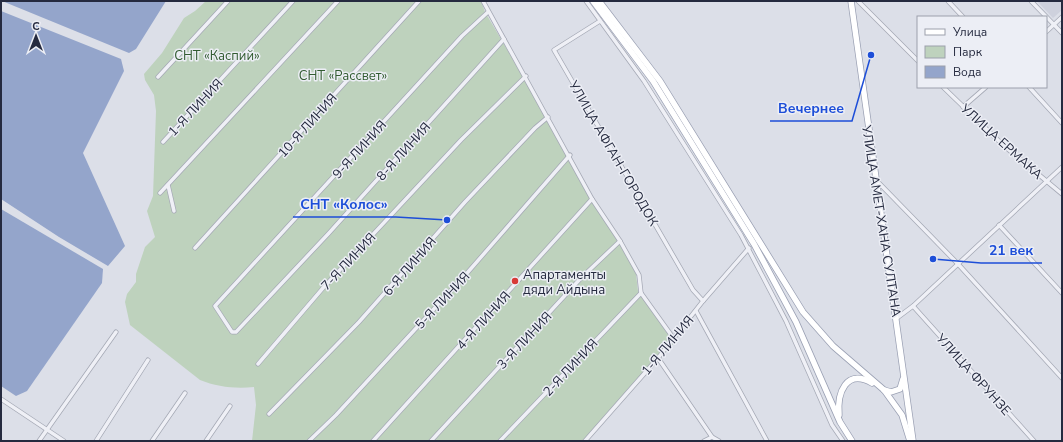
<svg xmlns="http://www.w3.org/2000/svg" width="1063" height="442" viewBox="0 0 1063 442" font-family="'Nunito Sans',sans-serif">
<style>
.built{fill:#ced1dd}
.green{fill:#bed2bd}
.water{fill:#94a5cb}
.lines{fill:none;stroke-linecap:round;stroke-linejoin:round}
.street-casing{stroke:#a5a9b5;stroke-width:5}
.primary-casing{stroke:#9ba1b4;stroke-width:7}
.street{stroke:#eff0f6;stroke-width:3.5}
.primary{stroke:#fff;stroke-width:5.5}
.poi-dot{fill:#d83936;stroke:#eceef5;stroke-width:1.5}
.labels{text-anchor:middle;stroke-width:3;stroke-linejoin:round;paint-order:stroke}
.park-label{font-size:13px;fill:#325c31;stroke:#eceef5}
.street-label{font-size:13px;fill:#252a3f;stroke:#eceef5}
.poi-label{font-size:13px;fill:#252a3f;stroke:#eceef5;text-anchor:start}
.leader{fill:none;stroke:#1d4ed8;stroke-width:1.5}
.callout-dot{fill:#1d4ed8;stroke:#eceef5;stroke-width:1.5}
.callout-label{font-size:14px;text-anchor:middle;font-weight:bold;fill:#1d4ed8;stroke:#eceef5;stroke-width:3;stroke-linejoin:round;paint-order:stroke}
</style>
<rect width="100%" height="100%" fill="#dcdfe8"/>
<!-- built -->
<polygon class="built" points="1037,1 1062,1 1062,10 1053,18"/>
<!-- green -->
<path class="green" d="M206,1H481L485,12C535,95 579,181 631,263L636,274L638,291L675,342L587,441H252L256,405L254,387C236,389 217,387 200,380L130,325L125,302L127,294L136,282V274L145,247L155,237L147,211L153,196L156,111L154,95L145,80L144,74L162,53L184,18L195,11Z"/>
<!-- water -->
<g class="water">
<polygon points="2,1 166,1 136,49 129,53"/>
<polygon points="1,11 121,59 124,71 83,153 125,246 108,266 59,237 1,199"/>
<polygon points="1,209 103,269 102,283 27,391 16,396 1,386"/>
</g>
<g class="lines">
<defs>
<g id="street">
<polyline points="483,1 592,199 620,241 639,275 641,293 674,339"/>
<polyline points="586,1 644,81 741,235 786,321 832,425 843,441"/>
<polyline points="858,1 918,61"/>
<polyline points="948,1 963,17"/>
<polyline points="1031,1 1062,33"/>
<polyline points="488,12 462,36 215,306 232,332 236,332 329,233 504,39"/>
<polyline points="600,21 554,50 693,290 703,301"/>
<polyline points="1046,32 1062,17"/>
<polyline points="158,77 228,1"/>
<polyline points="943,87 1003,145 1062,194"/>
<polyline points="1029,87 1062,123"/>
<polyline points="963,107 986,87"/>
<polyline points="163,142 293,1"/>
<polyline points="876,180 958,264 1062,378"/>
<polyline points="168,185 174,211"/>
<polyline points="160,193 338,1"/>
<polyline points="999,225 1062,293"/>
<polyline points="195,248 419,1"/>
<polyline points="913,306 1034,441"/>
<polyline points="696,311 767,441"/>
<polyline points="897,318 913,306 1062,167"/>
<polyline points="658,358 712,437 719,441"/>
<polyline points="258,364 323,288 461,140 526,76"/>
<polyline points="1,399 64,441"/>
<polyline points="269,414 359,322 465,202 535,128 548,117"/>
<polyline points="39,441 116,332"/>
<polyline points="96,441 148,360"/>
<polyline points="152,441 185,393"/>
<polyline points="206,441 230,406"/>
<polyline points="309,441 336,415 468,272 570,155"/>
<polyline points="373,441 592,199"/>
<polyline points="431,441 581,278 620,241"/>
<polyline points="500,441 641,293"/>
<polyline points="585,441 658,358 703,301 749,248"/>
<polyline points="704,441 712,437"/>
</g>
<g id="primary">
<polyline points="593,1 653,81 754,244 796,322 840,422 852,441"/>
<polyline points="599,1 660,81 803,312 833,346 884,390 902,415 910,441"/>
<polyline points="851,1 913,441"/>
<polyline points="884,390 891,392 900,389 903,379"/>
<path d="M839,415C837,393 846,368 872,383"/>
</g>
</defs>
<!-- street casing -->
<use href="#street" class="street-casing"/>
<!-- primary casing -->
<use href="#primary" class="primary-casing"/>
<!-- street -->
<use href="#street" class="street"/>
<!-- primary -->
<use href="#primary" class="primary"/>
</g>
<!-- markers -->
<circle class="poi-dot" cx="515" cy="281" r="4"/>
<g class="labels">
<!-- park labels -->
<g class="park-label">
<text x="217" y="60">СНТ «Каспий»</text>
<text x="343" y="80">СНТ «Рассвет»</text>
</g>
<!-- street labels -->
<g class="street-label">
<text transform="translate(195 107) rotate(-47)" y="5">1-Я ЛИНИЯ</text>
<text transform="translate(307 125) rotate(-48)" y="5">10-Я ЛИНИЯ</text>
<text transform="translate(1002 141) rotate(42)" y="5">УЛИЦА ЕРМАКА</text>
<text transform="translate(359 149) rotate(-48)" y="5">9-Я ЛИНИЯ</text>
<text transform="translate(403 151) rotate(-48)" y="5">8-Я ЛИНИЯ</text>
<text transform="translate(614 153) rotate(60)" y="5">УЛИЦА АФГАН-ГОРОДОК</text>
<text transform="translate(882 221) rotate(81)" y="5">УЛИЦА АМЕТ-ХАНА СУЛТАНА</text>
<text transform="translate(348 261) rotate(-47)" y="5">7-Я ЛИНИЯ</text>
<text transform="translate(409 266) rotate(-49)" y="5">6-Я ЛИНИЯ</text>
<text transform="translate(442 300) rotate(-47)" y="5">5-Я ЛИНИЯ</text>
<text transform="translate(483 320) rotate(-48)" y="5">4-Я ЛИНИЯ</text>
<text transform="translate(524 340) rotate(-47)" y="5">3-Я ЛИНИЯ</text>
<text transform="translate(667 345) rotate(-50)" y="5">1-Я ЛИНИЯ</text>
<text transform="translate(570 367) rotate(-47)" y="5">2-Я ЛИНИЯ</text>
<text transform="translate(974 374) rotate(48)" y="5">УЛИЦА ФРУНЗЕ</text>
</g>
<!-- poi labels -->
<g class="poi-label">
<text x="523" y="279">Апартаменты<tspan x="523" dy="15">дяди Айдына</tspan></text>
</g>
</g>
<!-- callouts -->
<path class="leader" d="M871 55L852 121H770M447 220L396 217H293M933 259L981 263H1042"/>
<g class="callout-dot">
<circle cx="871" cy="55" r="4"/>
<circle cx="447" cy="220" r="4"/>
<circle cx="933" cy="259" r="4"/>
</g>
<g class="callout-label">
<text x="811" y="113">Вечернее</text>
<text x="344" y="209">СНТ «Колос»</text>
<text x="1011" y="255">21 век</text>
</g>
<!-- border -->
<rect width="1063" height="442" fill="none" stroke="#252a3f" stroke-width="4"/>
<!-- legend -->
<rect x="917" y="16" width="130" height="72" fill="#eceef5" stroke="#9ca0ac"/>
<rect x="925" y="29" width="20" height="6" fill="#ffffff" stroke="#9ca0ac"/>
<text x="953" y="36" font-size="12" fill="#252a3f">Улица</text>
<rect x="925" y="46" width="20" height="12" fill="#bed2bd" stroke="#9ca0ac"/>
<text x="953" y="56" font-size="12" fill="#252a3f">Парк</text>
<rect x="925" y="66" width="20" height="12" fill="#94a5cb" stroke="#9ca0ac"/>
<text x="953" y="76" font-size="12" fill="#252a3f">Вода</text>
<!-- north arrow -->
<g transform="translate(36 36)" stroke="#eceef5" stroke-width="3" paint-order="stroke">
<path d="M0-3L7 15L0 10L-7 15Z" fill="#252a3f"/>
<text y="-6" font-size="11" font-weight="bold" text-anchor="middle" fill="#252a3f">С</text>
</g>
</svg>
